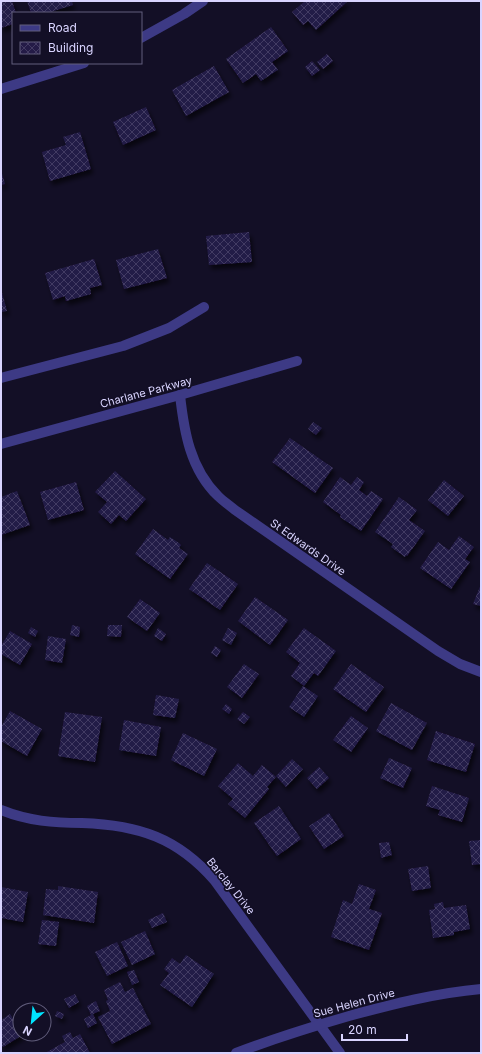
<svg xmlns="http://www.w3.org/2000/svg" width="482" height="1054" viewBox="0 0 482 1054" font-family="Inter,sans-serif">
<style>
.building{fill:url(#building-cross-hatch);filter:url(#shadow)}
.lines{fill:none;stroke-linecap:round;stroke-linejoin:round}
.minor{stroke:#3d3a85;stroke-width:10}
.labels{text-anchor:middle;stroke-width:3.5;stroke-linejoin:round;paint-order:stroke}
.street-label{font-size:11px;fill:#d9d4ff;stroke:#130f26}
</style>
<defs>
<pattern id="building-cross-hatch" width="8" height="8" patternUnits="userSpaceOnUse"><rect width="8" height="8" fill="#241b47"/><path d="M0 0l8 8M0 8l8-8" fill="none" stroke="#433b63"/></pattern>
<filter id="shadow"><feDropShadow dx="2.5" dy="4.5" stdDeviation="2" flood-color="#0009"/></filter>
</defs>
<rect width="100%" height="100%" fill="#130f26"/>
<!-- building -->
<g class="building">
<polygon points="1,1 12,1 16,13 13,13 13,24 1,28"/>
<polygon points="27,1 72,1 73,5 47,13 31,13"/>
<polygon points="305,1 348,1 316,30 308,21 303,25 292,12"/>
<polygon points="271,27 288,51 272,62 278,70 276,71 261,81 256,74 243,83 226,59"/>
<polygon points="327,54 333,61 323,69 317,62"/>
<polygon points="312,61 320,70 312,76 305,67"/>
<polygon points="214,66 229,92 186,116 172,90"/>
<polygon points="146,107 156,130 123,145 113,122"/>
<polygon points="80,132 91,169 50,181 42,152 66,145 63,137"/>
<polygon points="1,170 5,184 1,185"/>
<polygon points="249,232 252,262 209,265 206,236"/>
<polygon points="158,249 167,278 124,289 116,260"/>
<polygon points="94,259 102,285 90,288 91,294 66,301 65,296 53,300 45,273"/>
<polygon points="1,289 7,311 1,312"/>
<polygon points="313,422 322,428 316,435 308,429"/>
<polygon points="290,438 333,468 315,493 272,462"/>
<polygon points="115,471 146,499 126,521 119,515 111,524 98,512 107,502 95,492"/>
<polygon points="340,477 351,485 357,477 364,482 359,490 367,496 371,491 383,499 361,531 340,517 341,515 323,502"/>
<polygon points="444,480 464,496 448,516 428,500"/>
<polygon points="76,482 84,510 48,520 40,492"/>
<polygon points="17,491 30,525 1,535 1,497"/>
<polygon points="399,497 417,510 409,520 425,531 407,556 406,555 405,557 391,547 393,544 375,532"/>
<polygon points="153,529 168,540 170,537 179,543 181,545 179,548 188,554 170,579 135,554"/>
<polygon points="459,536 474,547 465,559 470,562 451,589 420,568 438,542 449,550"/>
<polygon points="207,563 238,584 220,610 189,589"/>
<polygon points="481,584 481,606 473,604"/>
<polygon points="255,597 288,620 270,645 238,621"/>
<polygon points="140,599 160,613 147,631 127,617"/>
<polygon points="72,625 80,627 79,637 70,635"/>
<polygon points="108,625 122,625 121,637 107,636"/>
<polygon points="31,627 38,631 35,637 28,633"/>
<polygon points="158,628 166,634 162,641 154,636"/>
<polygon points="228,628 237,633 231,645 222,640"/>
<polygon points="304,628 336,651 318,676 314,673 304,686 291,676 300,663 286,652"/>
<polygon points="10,631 32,644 20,665 1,654 1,646"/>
<polygon points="48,636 66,639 62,663 45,660"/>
<polygon points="215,646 221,650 217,657 211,653"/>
<polygon points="244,664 259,674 242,698 227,687"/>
<polygon points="351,664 384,687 366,712 333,689"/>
<polygon points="303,686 318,696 304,717 289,707"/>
<polygon points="156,695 179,699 175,718 153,715"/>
<polygon points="391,703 427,723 412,750 376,731"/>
<polygon points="226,704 232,709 229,714 222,709"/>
<polygon points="10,711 42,729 27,756 1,741 1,727"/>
<polygon points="65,712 102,717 95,762 58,756"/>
<polygon points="243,712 250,717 244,724 237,719"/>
<polygon points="351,716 368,728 351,752 333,740"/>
<polygon points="124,720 161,727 156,756 119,750"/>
<polygon points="436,731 475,744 466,772 427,760"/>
<polygon points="183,733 217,749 204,776 171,760"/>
<polygon points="389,758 412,768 403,788 380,778"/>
<polygon points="292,759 303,769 286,787 276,776"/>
<polygon points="238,763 253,776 262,765 276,777 267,787 269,789 245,818 228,804 233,799 218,786"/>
<polygon points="319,767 329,778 317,789 307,778"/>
<polygon points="432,786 469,798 462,822 438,815 440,810 426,806"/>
<polygon points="279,806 301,839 277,856 254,823"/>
<polygon points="329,813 344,836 324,849 309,826"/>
<polygon points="481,840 481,864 472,865 469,841"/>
<polygon points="389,842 392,855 381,858 379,843"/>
<polygon points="428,866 431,888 412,891 408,869"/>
<polygon points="359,884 376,890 369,909 382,913 369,950 331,937 343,900 352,904"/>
<polygon points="58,886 98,892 94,923 43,915 46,889 58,890"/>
<polygon points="1,887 28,892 23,922 1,918"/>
<polygon points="443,902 444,908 466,905 470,929 454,932 454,935 433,938 429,910 435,909 434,904"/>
<polygon points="163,913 167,922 152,928 148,920"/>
<polygon points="42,920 59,922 56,946 38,944"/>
<polygon points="145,931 155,954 132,965 121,942"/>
<polygon points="117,942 128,966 107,976 95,952"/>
<polygon points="186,955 214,974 192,1007 160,985 169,973 164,969 172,958 180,964"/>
<polygon points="134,970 139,982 132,985 127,972"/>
<polygon points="120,982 125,992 133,988 151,1024 112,1044 98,1017 110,1011 106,1001 108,1000 104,990"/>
<polygon points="75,994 79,1002 69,1008 64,999"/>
<polygon points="96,1001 100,1011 93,1014 97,1023 88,1028 84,1019 91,1015 87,1006"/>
<polygon points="57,1011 64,1014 62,1019 55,1016"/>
<polygon points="10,1014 20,1029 20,1034 24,1034 3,1047 1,1044 1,1020"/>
<polygon points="70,1032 73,1038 80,1034 90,1053 45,1053 65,1042 62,1036"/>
</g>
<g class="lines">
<!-- minor -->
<g class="minor">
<polyline points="141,38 184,14 203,1"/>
<polyline points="1,89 84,63"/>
<polyline points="1,378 123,346 169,328 204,307"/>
<path d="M180,395C184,431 190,469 218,496C223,501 229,505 235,510L438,651L460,664L481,672"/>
<polyline points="1,444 180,395 297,361"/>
<path d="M1,810C28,821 54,823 82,823C139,825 178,838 215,881L340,1053"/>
<path d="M236,1053C273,1039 311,1027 349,1016C393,1004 436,993 481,989"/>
</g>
</g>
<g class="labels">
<!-- street labels -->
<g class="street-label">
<text transform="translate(146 392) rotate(-15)" y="4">Charlane Parkway</text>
<text transform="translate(308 547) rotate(35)" y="4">St Edwards Drive</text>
<text transform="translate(231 886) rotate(51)" y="4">Barclay Drive</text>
<text transform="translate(354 1003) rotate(-15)" y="4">Sue Helen Drive</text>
</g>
</g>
<!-- border -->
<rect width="482" height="1054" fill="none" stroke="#d9d4ff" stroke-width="4"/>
<!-- legend -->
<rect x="12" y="12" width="130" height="52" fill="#130f26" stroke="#625e7d"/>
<rect x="20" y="25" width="20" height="6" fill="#3d3a85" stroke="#625e7d"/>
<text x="48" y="32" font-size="12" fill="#d9d4ff">Road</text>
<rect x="20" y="42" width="20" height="12" fill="url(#building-cross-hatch)" stroke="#625e7d"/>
<text x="48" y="52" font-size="12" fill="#d9d4ff">Building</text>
<!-- north arrow -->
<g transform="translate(32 1022) rotate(207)"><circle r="19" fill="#130f26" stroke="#625e7d"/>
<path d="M0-3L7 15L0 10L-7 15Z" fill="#00e5ff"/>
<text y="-6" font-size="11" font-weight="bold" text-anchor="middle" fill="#d9d4ff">N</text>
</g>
<!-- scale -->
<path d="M342 1034v6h65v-6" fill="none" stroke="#d9d4ff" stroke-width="2"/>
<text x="348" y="1034" font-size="12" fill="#d9d4ff" stroke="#130f26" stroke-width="3" paint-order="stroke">20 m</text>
</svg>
